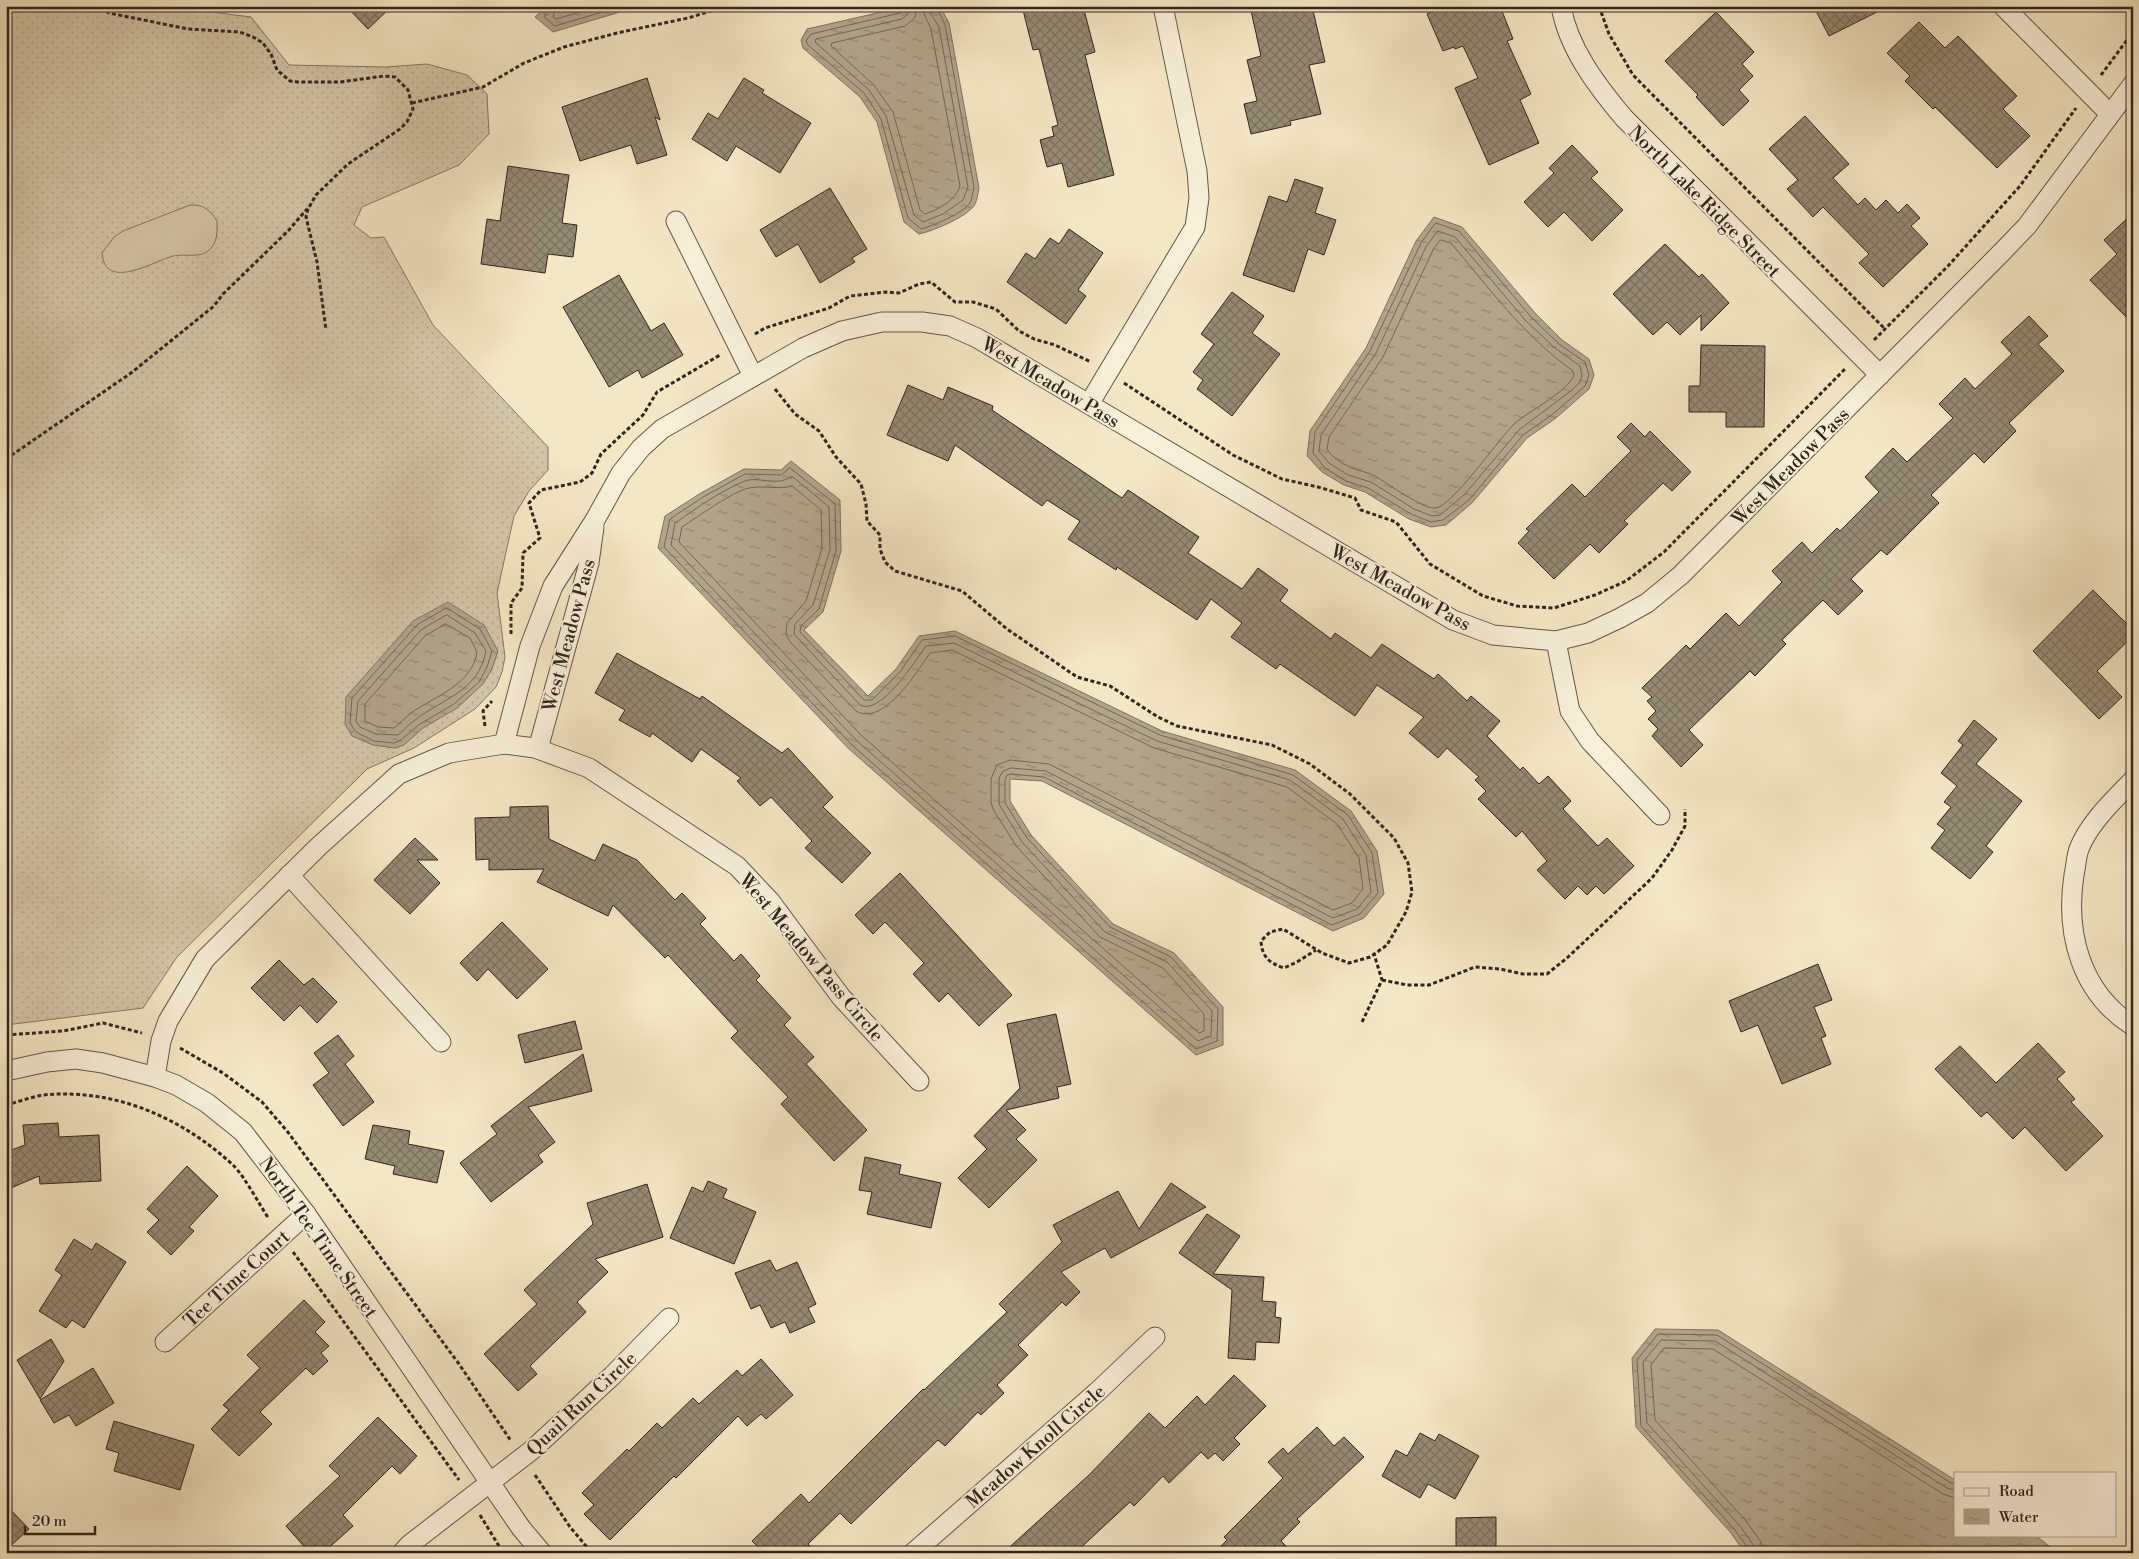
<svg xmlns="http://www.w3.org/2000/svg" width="2139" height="1559" viewBox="0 0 2139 1559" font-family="'Libre Bodoni',serif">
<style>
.grass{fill:url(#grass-dots);stroke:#827663}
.pitch{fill:#d3c6a8;stroke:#827663}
.water{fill:url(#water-ripples);stroke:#7d7260}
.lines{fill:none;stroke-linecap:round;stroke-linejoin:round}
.shore{stroke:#706655;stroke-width:1}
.building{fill:url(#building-cross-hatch);stroke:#30261e}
.minor-casing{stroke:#615648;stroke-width:21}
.path{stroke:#30261e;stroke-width:3;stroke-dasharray:4 2.5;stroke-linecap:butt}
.minor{stroke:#f8efd9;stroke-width:19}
.labels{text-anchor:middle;stroke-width:4;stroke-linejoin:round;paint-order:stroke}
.street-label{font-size:19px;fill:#30261e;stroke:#f8efd9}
</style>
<defs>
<pattern id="grass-dots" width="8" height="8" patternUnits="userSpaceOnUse" patternTransform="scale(1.25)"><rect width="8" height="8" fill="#d3c6a8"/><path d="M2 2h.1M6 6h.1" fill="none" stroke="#b5aa90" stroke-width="1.8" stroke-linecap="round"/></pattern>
<pattern id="water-ripples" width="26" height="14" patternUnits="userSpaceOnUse" patternTransform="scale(1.25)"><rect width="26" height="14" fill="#b1a58c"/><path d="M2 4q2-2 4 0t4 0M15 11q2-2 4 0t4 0" fill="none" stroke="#908672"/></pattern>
<pattern id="building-cross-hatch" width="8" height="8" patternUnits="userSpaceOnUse" patternTransform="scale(1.25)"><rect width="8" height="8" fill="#968a74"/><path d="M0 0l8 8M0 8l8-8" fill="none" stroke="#7b715f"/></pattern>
</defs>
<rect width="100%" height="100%" fill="#f4e7c4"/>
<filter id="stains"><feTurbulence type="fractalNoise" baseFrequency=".004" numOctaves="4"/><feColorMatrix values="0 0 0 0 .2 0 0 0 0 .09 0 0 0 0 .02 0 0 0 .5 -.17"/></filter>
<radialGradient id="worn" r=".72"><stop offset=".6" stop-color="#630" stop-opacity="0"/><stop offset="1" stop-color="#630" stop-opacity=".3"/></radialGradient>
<!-- grass -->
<polygon class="grass" points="6,6 163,6 251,17 289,65 386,67 427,64 467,75 487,94 489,134 459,165 362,207 354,225 371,238 384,237 433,325 548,447 548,470 529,491 514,516 497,593 505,657 502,672 496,687 475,709 414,748 367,769 177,957 143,1008 6,1025"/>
<!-- pitch -->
<path class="pitch" d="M190,205C203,204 210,210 217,221C217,229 218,239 212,247C202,260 187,253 173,256C154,261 105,292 102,253L114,237L123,231Z"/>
<!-- water -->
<g class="water">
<polygon points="547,6 640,6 553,32 535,17"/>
<path d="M908,6H940L949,23L979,188C978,193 977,203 973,207C964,218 933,231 919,234L904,222L877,122L860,97L803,48L801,40L807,29Z"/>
<polygon points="1434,217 1462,227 1535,313 1562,340 1589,359 1594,375 1589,389 1556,418 1527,438 1472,503 1446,525 1431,527 1409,519 1365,492 1344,485 1322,472 1307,456 1310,431 1366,348 1416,241"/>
<polygon points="791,461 840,500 841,551 823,612 804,630 868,696 896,669 919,636 955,631 1162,731 1295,770 1351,811 1377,851 1384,894 1364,918 1333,931 1042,781 1010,779 1010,801 1031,835 1113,924 1174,953 1223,1007 1223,1045 1196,1055 848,748 658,548 665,516 701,493 744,469 781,470"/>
<polygon points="448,602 484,625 498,651 492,669 483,684 457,708 423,728 404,745 395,748 373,745 352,736 345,724 346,697 413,621"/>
<polygon points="1655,1329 1718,1330 1955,1480 1955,1535 2035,1535 2058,1553 1745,1553 1731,1533 1636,1427 1632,1358"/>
</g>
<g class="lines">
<!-- shore -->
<g class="shore">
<polyline points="550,6 544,17 555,26 623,6"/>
<polyline points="556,6 553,17 556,19 601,6"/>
<path d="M904,6L900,13L811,34L806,41L808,45L864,93L881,119L908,218L921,229C933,226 963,213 970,203C972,199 973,192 974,187L945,25L936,6"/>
<polyline points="910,6 908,14 902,19 816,39 815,42 869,90 886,116 914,215 923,222 943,214 963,200 968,187 939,27 930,12 930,6"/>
<path d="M918,8L922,9L931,29L960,186C956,200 938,210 925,214L920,210L893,112L874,85L831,46L832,43L905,26L914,19Z"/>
<polygon points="1436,223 1459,231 1531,317 1559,344 1585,362 1589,375 1585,386 1553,414 1523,435 1469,500 1443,520 1431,522 1411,514 1368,488 1346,481 1325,468 1313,453 1315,432 1370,351 1421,243"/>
<polygon points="1438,231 1455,237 1526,321 1555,348 1580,366 1582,376 1580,382 1572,390 1519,430 1464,495 1440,515 1432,516 1414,509 1371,482 1348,475 1329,463 1319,451 1321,435 1376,353 1426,247"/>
<path d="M1441,240L1451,243C1489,288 1524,336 1573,371L1574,375C1568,392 1528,411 1513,425C1498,440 1453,505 1436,508C1424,510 1387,483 1375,476C1368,472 1358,471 1350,467C1341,463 1332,457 1327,449L1329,437L1383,357L1433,250Z"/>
<polygon points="790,468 835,504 836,551 819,609 801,626 800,632 864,700 872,700 900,672 922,640 955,636 1160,735 1293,775 1348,815 1372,853 1378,893 1360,914 1332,925 1044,777 1011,774 1007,775 1005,780 1005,803 1027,838 1110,927 1171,957 1218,1009 1217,1041 1196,1049 852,745 664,547 670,519 703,497 745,474 781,475"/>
<path d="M790,477H793L829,507L830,550L813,605L795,624L794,634L860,705C881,716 915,661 926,646L954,643L1157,741L1290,780L1343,819L1366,855L1371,892L1357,909L1333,918L1046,771L1011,768L1003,771L999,778V804L1022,842L1105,932L1167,962L1212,1011L1211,1036L1198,1041L856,740L671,545L675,523C697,508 720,491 745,481C759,476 777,487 790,477Z"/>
<path d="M792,486L821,510L822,548L806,601L787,623L786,635L791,643L856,711C883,727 917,672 930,653L952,650L1154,748L1287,787L1337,824L1359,858L1363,889L1352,903L1333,910L1049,764L1010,760L997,765L991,779V803L994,811L1017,847L1100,937L1163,968L1204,1014V1031L1199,1033L861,735L679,542L682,527C696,518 735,490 749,488C764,485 778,490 792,486Z"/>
<polygon points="447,608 480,629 492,651 487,667 479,682 454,704 420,724 401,740 394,743 374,741 356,732 350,723 352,698 417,625"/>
<path d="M447,615L475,633L486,651C479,691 442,699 415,720C409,724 404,730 398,735L376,734L360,727L356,721L358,701L421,630Z"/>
<path d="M446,624L470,638L477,652C472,685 435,696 411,713C405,718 400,723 394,728L378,727L365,721V704L425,636Z"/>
<polyline points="1749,1553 1748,1548 1735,1530 1641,1426 1637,1360 1658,1334 1717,1335 1951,1483 1955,1484"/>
<polyline points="1755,1553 1754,1546 1740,1526 1647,1423 1643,1362 1661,1340 1715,1341 1947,1488 1955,1490"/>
<polyline points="1763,1553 1761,1542 1746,1521 1655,1420 1651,1365 1664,1348 1713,1349 1943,1494 1955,1498"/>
</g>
</g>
<!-- building -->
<g class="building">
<polygon points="346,6 392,6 368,29"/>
<polygon points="1022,6 1083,6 1095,52 1085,55 1114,175 1068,187 1062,163 1047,167 1040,140 1054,136 1052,127 1058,125 1039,49 1033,50"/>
<polygon points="1250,6 1312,6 1325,62 1309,65 1321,114 1290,121 1291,125 1251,134 1244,104 1257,101 1247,60 1261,56"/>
<polygon points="1447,6 1500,6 1513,39 1507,41 1531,94 1520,100 1539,143 1489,165 1455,88 1478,78 1463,46 1455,49 1454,47 1443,51 1427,14"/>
<polygon points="1826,6 1889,6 1829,36 1816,11"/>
<polygon points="1716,12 1754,52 1742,64 1753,76 1739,90 1749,101 1723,126 1696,97 1698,95 1665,61"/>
<polygon points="1919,22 1945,48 1958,36 2017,96 2003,109 2030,136 1997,168 1935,107 1933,109 1905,81 1910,76 1887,53"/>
<polygon points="647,78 660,120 655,117 667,155 637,164 631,145 580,161 562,107"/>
<polygon points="744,78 764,90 762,93 811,123 780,173 736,146 727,161 692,139 708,113 718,119"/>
<polygon points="1805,116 1849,164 1833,178 1858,205 1865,198 1876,210 1886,200 1898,213 1907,204 1920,218 1911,226 1928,244 1883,287 1859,263 1869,254 1823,207 1813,217 1787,189 1798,180 1769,149"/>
<polygon points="1572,145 1598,172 1591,178 1623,210 1592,241 1564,212 1548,227 1524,202 1554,173 1549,168"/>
<polygon points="508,166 569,175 562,223 577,225 573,257 548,254 545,273 481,264 487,219 500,221"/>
<polygon points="1295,179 1323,188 1315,213 1336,220 1324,255 1308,249 1294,292 1243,275 1269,196 1287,202"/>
<polygon points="830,188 867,249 852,258 855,262 820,283 798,244 776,257 760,230"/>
<polygon points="2133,213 2133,324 2090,280 2117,254 2104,240"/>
<polygon points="1069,229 1103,253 1078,290 1086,296 1066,324 1007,282 1026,253 1035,259 1050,238 1059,244"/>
<polygon points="1665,244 1699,277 1702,274 1729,303 1701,331 1701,315 1680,335 1667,322 1653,335 1613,294"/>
<polygon points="619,275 651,331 664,323 683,355 642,378 638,370 609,387 563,307"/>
<polygon points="1232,292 1264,316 1252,333 1280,354 1232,416 1197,389 1203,380 1193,372 1214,344 1201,334"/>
<polygon points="2029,316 2048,336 2038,344 2064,371 2009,423 2016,431 1984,463 1974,453 1931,495 1939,503 1887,555 1881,550 1851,579 1863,591 1838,615 1823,600 1782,640 1786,644 1755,676 1750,671 1689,730 1703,745 1681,767 1652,736 1658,729 1648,719 1656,711 1647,701 1652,697 1642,688 1686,645 1690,649 1726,613 1739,626 1782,582 1772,571 1802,542 1812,553 1837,528 1840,531 1879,492 1865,477 1893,448 1907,462 1953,418 1939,404 1965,378 1975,389 2012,354 2001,342"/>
<polygon points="1701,345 1765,346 1764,427 1726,427 1726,412 1689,412 1689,386 1700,386"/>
<polygon points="908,385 943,400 948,387 993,406 992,410 1122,498 1128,490 1199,537 1188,553 1242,589 1258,568 1288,590 1280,601 1331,639 1335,633 1371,658 1382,644 1434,679 1438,674 1467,701 1471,696 1500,721 1487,736 1520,770 1523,767 1539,784 1548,776 1571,801 1563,809 1598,846 1607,838 1634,866 1604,894 1596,886 1587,895 1578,886 1565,899 1537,870 1547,861 1522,831 1516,837 1478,799 1486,791 1475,780 1479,777 1447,748 1438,758 1409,733 1424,717 1377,685 1355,716 1280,664 1276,669 1231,637 1242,623 1211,599 1197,620 1117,567 1116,570 1068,539 1080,521 1047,500 1042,506 955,445 948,461 887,435"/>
<polygon points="1631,423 1645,437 1650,431 1691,472 1672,491 1663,483 1624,521 1628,524 1599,553 1590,544 1554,579 1518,543 1529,531 1526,529 1572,484 1585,497 1631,451 1617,437"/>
<polygon points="2093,590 2133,630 2133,636 2097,671 2122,697 2099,719 2033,651"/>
<polygon points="617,653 700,699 702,696 782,753 788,748 833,797 823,807 871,853 842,883 805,848 812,841 771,797 760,806 737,781 741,778 701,749 692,762 652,733 650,737 619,720 625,710 595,693"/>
<polygon points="1974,720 1997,739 1976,764 2022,801 1986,846 1993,852 1970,879 1931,848 1945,830 1937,824 1951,807 1944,802 1957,786 1941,773 1963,745 1958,741"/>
<polygon points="548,806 549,839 595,861 603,844 637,860 675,900 682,893 706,918 700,924 734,961 741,954 760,976 756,980 791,1018 784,1025 814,1057 806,1064 867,1130 834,1161 781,1104 788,1097 731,1038 738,1031 668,955 665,958 613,905 608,916 537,882 544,869 489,870 489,859 476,860 475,818 510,817 510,807"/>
<polygon points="415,838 438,860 417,860 440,883 410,914 374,880"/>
<polygon points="900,873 1012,995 979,1026 948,993 939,1002 913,974 924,963 885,922 873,934 855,915"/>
<polygon points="502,922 548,969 517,999 488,969 477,981 460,963"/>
<polygon points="279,960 304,985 313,978 337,1002 317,1023 300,1005 284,1021 251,988"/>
<polygon points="1818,964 1832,1000 1814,1007 1826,1036 1821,1038 1831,1064 1782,1084 1758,1025 1741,1032 1729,1001"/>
<polygon points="1056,1014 1071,1084 1057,1087 1059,1098 1006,1110 1026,1130 1016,1139 1037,1160 989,1208 958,1178 987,1149 974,1136 1020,1088 1007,1024"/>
<polygon points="575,1021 582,1049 525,1063 518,1035"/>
<polygon points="338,1035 354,1056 345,1064 374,1102 343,1126 313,1085 329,1073 314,1053"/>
<polygon points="2038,1043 2065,1072 2057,1079 2075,1099 2071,1102 2103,1136 2066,1171 2025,1127 2013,1139 1987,1112 1981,1117 1935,1069 1960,1046 1996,1083"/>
<polygon points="583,1054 592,1091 528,1107 555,1142 538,1155 543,1162 491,1202 460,1163 497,1134 491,1126"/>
<polygon points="58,1123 59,1137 99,1135 101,1181 40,1184 39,1176 6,1190 6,1152 25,1145 23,1125"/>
<polygon points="373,1125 410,1131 408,1144 444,1151 437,1183 393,1174 395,1166 365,1159"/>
<polygon points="865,1157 901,1165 899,1174 941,1183 931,1228 867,1214 872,1192 859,1190"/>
<polygon points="187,1166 218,1196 189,1227 194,1231 171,1255 147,1232 159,1220 147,1209"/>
<polygon points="708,1181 727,1189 723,1198 756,1212 734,1264 670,1238 692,1187 703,1192"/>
<polygon points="1171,1183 1206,1207 1111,1258 1105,1248 1061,1272 1080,1292 1066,1306 1062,1302 1018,1345 1028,1355 997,1385 1004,1393 981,1415 978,1412 945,1446 938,1440 851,1524 840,1513 808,1544 816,1553 764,1553 752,1541 801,1494 809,1503 923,1389 924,1390 1007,1312 999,1304 1062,1242 1053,1225 1118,1191 1139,1229"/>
<polygon points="647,1184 663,1237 595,1259 608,1272 577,1302 586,1312 530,1366 537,1374 518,1391 484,1354 537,1304 524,1290 593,1224 587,1203"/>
<polygon points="1207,1214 1240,1236 1213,1274 1264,1277 1262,1301 1276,1302 1275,1317 1281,1318 1279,1343 1256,1342 1255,1360 1228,1358 1232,1290 1179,1253"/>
<polygon points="74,1239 92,1250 96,1243 126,1262 84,1328 72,1320 66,1328 39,1311 62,1275 55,1270"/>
<polygon points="770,1260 776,1271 797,1262 816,1304 808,1308 815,1322 790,1333 785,1322 771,1328 760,1305 751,1309 735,1273"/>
<polygon points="304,1300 325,1322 315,1332 329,1346 321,1353 328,1361 313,1375 306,1368 260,1412 272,1424 239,1456 211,1429 229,1410 223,1405 260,1368 247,1355"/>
<polygon points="51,1339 64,1361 40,1399 17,1360"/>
<polygon points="761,1359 793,1395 766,1419 761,1414 747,1426 738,1416 676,1478 674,1476 610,1540 584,1514 594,1505 582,1493 627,1449 629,1451 657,1423 662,1428 693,1398 699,1404 737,1370 742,1376"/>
<polygon points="93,1368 114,1403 76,1426 69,1415 54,1423 40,1400"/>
<polygon points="1234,1375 1266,1406 1234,1438 1240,1444 1223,1461 1215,1453 1208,1459 1201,1452 1169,1483 1163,1476 1134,1506 1130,1502 1075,1553 1003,1553 1089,1475 1149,1413 1165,1428 1197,1396 1205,1405"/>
<polygon points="378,1417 417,1456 400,1474 392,1466 343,1515 353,1526 323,1553 310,1553 286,1526 340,1476 329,1466"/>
<polygon points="114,1421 194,1445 180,1490 114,1471 119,1453 106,1449"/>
<polygon points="1317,1427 1334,1446 1344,1437 1364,1457 1297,1519 1300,1522 1281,1541 1293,1553 1214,1553 1227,1540 1224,1537 1283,1478 1268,1462 1283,1448 1288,1454"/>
<polygon points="1420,1433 1435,1441 1439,1434 1479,1456 1455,1499 1428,1484 1420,1498 1382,1476 1396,1450 1407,1456"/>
<polygon points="6,1505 29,1529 6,1550"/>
<polygon points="1496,1517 1496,1553 1456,1553 1456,1518"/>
</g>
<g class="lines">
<defs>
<g id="minor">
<path d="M1561,6C1568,48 1597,86 1624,118L1880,375"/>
<polyline points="2003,6 2110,114"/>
<polyline points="676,221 753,376"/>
<polyline points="1089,404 1195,227 1199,198 1197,171 1163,6"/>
<polyline points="1556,641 1570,711 1590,741 1660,815"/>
<polyline points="504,744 530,646 553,586 595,520 621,473 641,448 662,429 803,348 842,331 882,322 922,322 950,326 977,338 1453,620 1493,635 1556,641 1588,633 1620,618 1647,603 1681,575 2002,252 2027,226 2133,84"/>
<polyline points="538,749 589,563 594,527"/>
<path d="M2133,780C2113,801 2089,823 2079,849C2076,857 2076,867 2074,875C2065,934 2081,993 2133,1026"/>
<polyline points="289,875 441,1042"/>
<polyline points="6,1071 47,1062 76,1059 103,1063 155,1077 176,1085 207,1103 243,1132 306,1214 521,1528 542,1553"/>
<polyline points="155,1077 161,1041 168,1021 205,959 318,847 399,774 449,753 504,744 535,748 589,768 737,866 770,901 841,997 919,1081"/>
<polyline points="165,1342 306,1214"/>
<polyline points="402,1553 409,1545 532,1450 612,1376 669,1318"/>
<polyline points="913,1553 1097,1392 1155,1337"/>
</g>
</defs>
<!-- minor casing -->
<use href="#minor" class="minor-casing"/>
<!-- path -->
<g class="path">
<polyline points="94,6 109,13 188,29 240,32 253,37 263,43 271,54 277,70 290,81 298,82 340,82 384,76 395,77 408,90 413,109 407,122 400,129 348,164 316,195 308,209 306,217 317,262 326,330"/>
<polyline points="1599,6 1609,34 1633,75 1885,329"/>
<polyline points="2101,75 2133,32"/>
<polyline points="412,103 483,87 524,63 564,47 617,33 688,18 727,6"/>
<polyline points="755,334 765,328 829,308 850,296 885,292 899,293 919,284 931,282 955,302 973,302 996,309 1019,331 1034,339 1055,345 1091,362"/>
<polyline points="1874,340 1948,266 2020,186 2076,108"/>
<polyline points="1124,383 1233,455 1282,479 1318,487 1355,498 1361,510 1396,522 1430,564 1483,596 1517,606 1554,608 1595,595 1626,581 1664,552 1845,369"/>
<path d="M775,389L795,414L819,431L836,457L861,484L866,504L867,521L880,535V549L885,562L895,571L962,591L1007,629L1077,677L1110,686L1158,717L1177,726L1272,745L1310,764L1350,794L1394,838L1408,863L1412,892L1406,912L1387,945L1370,957L1349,963L1322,953L1283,929L1270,932L1261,941C1262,957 1269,963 1284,968L1297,962L1316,950"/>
<polyline points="6,459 131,373 214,306 223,294 288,231 307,209"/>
<polyline points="511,634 511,603 522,588 523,553 540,538 529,503 541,490 580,482 592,473 601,454 643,415 657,392 720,355"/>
<polyline points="485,726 483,711 492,701"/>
<polyline points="1382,980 1407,985 1429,985 1475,967 1500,969 1523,974 1547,974 1567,958 1652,878 1672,850 1685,826 1685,809"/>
<polyline points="1362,1022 1382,980 1374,954"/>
<polyline points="6,1035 63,1031 103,1023 142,1033"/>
<polyline points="180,1048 223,1073 262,1102 287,1131 459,1364 511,1441"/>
<path d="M6,1105C18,1102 31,1097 43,1095C114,1088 181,1117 233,1165C245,1177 259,1204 269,1219"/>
<polyline points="293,1252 459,1480"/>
<polyline points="535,1475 570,1527 592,1553"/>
<polyline points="480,1515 499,1546 505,1553"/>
</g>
<!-- minor -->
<use href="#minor" class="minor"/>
</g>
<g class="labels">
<!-- street labels -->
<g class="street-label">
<text transform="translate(1705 201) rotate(45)" y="7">North Lake Ridge Street</text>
<text transform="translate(1051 382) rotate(31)" y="7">West Meadow Pass</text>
<text transform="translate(1790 466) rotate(-45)" y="7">West Meadow Pass</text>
<text transform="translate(1401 587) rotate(29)" y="7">West Meadow Pass</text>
<text transform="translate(568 635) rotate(-75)" y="7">West Meadow Pass</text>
<text transform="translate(812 957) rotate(50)" y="7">West Meadow Pass Circle</text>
<text transform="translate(319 1237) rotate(55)" y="7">North Tee Time Street</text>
<text transform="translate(236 1278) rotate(-42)" y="7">Tee Time Court</text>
<text transform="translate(581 1403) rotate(-43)" y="7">Quail Run Circle</text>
<text transform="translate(1035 1446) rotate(-41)" y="7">Meadow Knoll Circle</text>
</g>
</g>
<!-- margin -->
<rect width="2139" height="1559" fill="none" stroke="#f4e7c4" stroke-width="25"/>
<rect x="8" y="8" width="2124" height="1544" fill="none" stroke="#30261e" stroke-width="2.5"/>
<rect x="12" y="12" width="2114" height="1534" fill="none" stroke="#30261e"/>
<!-- legend -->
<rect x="1954" y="1472" width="162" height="65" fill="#f8efd9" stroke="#a89f8e"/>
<rect x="1964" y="1488" width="25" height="8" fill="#f8efd9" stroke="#a89f8e"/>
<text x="1999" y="1496" font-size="15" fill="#30261e">Road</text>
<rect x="1964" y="1509" width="25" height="15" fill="url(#water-ripples)" stroke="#a89f8e"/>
<text x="1999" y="1522" font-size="15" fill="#30261e">Water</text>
<!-- scale -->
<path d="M25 1526v8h70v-8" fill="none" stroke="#30261e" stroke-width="2.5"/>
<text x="32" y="1526" font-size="15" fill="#30261e" stroke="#f8efd9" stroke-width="4" paint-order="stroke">20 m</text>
<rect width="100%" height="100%" filter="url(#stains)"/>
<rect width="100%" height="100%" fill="url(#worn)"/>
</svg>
